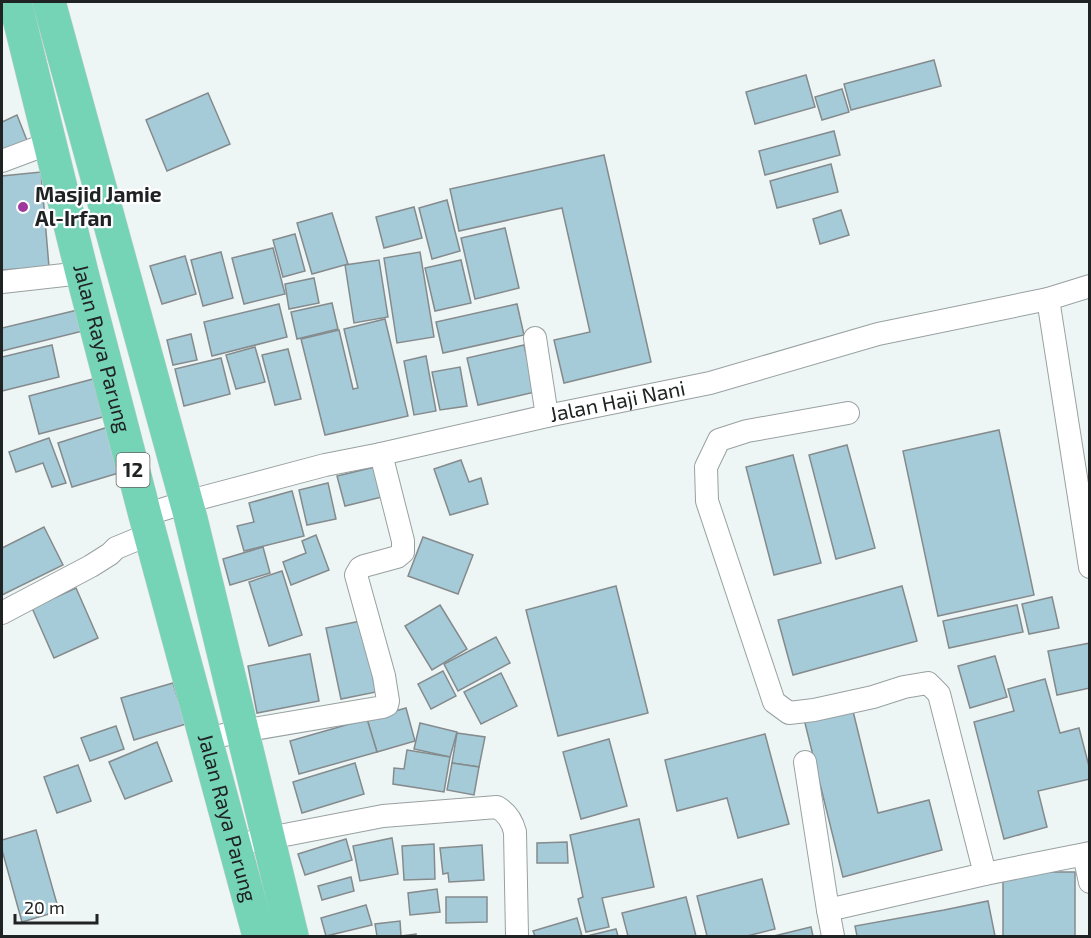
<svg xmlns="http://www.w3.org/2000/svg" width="1091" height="938" viewBox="0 0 1091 938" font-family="'Exo 2',sans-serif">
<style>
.building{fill:#a5cbd8;stroke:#858b8d;stroke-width:1.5}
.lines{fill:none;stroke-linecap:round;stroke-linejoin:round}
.minor-casing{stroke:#99a0a0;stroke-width:24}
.trunk-casing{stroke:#cecfcf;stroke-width:34}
.minor{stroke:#fff;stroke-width:22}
.trunk{stroke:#76d4b6;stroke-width:33}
.poi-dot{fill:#9f399d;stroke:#fff;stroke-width:2}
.labels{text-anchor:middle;stroke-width:4.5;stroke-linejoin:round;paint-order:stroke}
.shield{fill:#fff;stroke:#636565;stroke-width:1.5}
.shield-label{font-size:20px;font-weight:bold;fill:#202323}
.poi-label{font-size:21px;font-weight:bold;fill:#202323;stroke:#fff;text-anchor:start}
.street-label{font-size:21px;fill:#202323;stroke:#fff}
</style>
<rect width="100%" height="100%" fill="#eef5f5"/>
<!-- building -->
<g class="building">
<polygon points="934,60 941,86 851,110 844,84"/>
<polygon points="806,75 815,107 755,124 746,92"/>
<polygon points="842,89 849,112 822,120 815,97"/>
<polygon points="208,93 230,144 167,171 146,120"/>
<polygon points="17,115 28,143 2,154 2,122"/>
<polygon points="834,131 840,155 765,175 759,151"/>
<polygon points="604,155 651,362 564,383 554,340 590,332 562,208 459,231 450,189"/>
<polygon points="831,164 838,192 777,208 770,181"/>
<polygon points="41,172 49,267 2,270 2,176"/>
<polygon points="447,200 460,251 432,259 419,208"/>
<polygon points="414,207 422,238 384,248 376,217"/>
<polygon points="841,210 849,235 820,244 813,219"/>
<polygon points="332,213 348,264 312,274 297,223"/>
<polygon points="505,228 519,288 475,299 461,238"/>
<polygon points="295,234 305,271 283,277 273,240"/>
<polygon points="273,248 285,294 244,304 232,258"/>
<polygon points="221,252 233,298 203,306 191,260"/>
<polygon points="420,252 434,337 397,343 384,258"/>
<polygon points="185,256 196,294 162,304 150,266"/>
<polygon points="379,260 388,317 354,323 345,265"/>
<polygon points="461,260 471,303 435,311 425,268"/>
<polygon points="314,278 319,303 289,309 285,284"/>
<polygon points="332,303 338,329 297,339 291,312"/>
<polygon points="279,304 287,337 212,356 204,322"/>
<polygon points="517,304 524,335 443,353 436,322"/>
<polygon points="86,308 91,329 2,351 2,328"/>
<polygon points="385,319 408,416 325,435 301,339 339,330 353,389 358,388 344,329"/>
<polygon points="191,334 197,360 173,365 167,340"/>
<polygon points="52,345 59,377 2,391 2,357"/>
<polygon points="524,345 535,392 478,405 467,358"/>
<polygon points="255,347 265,382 236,389 226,355"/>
<polygon points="288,349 301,399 275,405 262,355"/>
<polygon points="426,356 436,411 414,415 404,361"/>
<polygon points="221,358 230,394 184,406 175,369"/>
<polygon points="460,367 467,406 440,410 432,372"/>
<polygon points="93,379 103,417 39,434 29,396"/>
<polygon points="108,427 122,472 72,487 58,443"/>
<polygon points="999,430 1034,595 938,616 903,451"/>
<polygon points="49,438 66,483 52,487 43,463 16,472 9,452"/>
<polygon points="847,445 875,548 836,559 809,455"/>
<polygon points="793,455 821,563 774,575 746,467"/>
<polygon points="461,460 469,482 481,478 488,504 450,515 434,469"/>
<polygon points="375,467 382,497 345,506 337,476"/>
<polygon points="328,483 336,519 307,525 299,490"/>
<polygon points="292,491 304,536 244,551 237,526 254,522 249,503"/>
<polygon points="44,527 63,565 2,595 2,548"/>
<polygon points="316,535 329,570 291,585 283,562 306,553 302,541"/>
<polygon points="423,537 473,555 458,594 408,576"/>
<polygon points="263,547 270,573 230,585 223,559"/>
<polygon points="282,571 302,635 269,646 249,582"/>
<polygon points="616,586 648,713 558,736 526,610"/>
<polygon points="902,586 917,641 793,675 778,620"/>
<polygon points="76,588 98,638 54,658 32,608"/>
<polygon points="1052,597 1059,628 1029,634 1022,604"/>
<polygon points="440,605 467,649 432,670 405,626"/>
<polygon points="1017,605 1023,632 949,648 943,621"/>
<polygon points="361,621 376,692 341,699 326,628"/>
<polygon points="496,637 510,663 458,691 444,664"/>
<polygon points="1090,643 1090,688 1057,695 1048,651"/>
<polygon points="310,654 319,701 257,713 248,666"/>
<polygon points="995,656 1007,697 970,708 958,666"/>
<polygon points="443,671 456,696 431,709 418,684"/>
<polygon points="501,673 517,706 481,724 464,692"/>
<polygon points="1045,679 1060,733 1079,728 1090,770 1090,779 1038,791 1047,827 1004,839 974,722 1014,711 1008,689"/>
<polygon points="173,683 186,724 134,740 121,698"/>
<polygon points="851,703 878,813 929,800 942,850 843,877 803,715"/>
<polygon points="406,708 415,741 377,752 367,719"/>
<polygon points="367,719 377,752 299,774 290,741"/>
<polygon points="420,723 457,732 450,757 414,749"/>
<polygon points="116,726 124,749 90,761 81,738"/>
<polygon points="457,733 485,737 479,767 452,763"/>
<polygon points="765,734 789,824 738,838 727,798 677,811 665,760"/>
<polygon points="609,739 627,806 581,819 563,752"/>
<polygon points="157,742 172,781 125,799 109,762"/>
<polygon points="407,750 450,757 444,792 393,784 394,768 404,769"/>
<polygon points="355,763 364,794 302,813 293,782"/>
<polygon points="452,763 479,767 474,795 447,790"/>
<polygon points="78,765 91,801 57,813 44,777"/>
<polygon points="639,819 654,887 602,898 609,927 586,932 578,899 583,897 570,835"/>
<polygon points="36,830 59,911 22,922 2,850 2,840"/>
<polygon points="392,838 398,874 360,881 353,846"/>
<polygon points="346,839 352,860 305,875 298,854"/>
<polygon points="567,842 568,863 537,863 537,843"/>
<polygon points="434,844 435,879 404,880 402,846"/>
<polygon points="482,845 484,880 449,882 448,873 443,874 440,848"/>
<rect x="1003" y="872" width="72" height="64"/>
<polygon points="351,877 354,891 322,900 318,886"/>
<polygon points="762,879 775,929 747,936 707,936 697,896"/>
<polygon points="437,889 440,912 410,915 408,893"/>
<polygon points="446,897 487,897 487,922 446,923"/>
<polygon points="686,897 696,936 628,936 622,913"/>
<polygon points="988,901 995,936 857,936 855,926 944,910"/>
<polygon points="366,905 372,925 326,936 321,918"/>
<polygon points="577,918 582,936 535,936 533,931"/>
<polygon points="400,921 401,936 416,934 416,936 377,936 375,924"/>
<polygon points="811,927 813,936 774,936"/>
<polygon points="616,929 618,936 587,936"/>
</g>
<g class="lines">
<defs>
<g id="minor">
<polyline points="2,161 50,143"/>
<polyline points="2,282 82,273"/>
<polyline points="1048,299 1090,567"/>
<polyline points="535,338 547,416"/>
<path id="s1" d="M145,515L186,502L325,465L381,454L547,416L710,383L878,334L1048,299L1090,286"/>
<polyline points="2,613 91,566 110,554 116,548 150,534"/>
<polyline points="206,739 242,731 383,707 387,705 388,701 384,676 356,575 360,568 364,566 397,557 403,552 403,541 381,454"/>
<polyline points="805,762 828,910"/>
<path d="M254,841L383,816L497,807C507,813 512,820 515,832L517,936"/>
<polyline points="1084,855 1090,882"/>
<polyline points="985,874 1090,853"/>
<polyline points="833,936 828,910 985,874 939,694 928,683 904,687 873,697 814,710 789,713 774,702 707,501 706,467 719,440 747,431 848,413"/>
</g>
<g id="trunk">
<path id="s2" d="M15,2L82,273L145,515L259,936"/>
<polyline points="49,2 191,519 292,936"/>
</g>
</defs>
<!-- minor casing -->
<use href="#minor" class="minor-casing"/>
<!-- trunk casing -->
<use href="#trunk" class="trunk-casing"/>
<!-- minor -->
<use href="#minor" class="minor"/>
<!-- trunk -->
<use href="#trunk" class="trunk"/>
</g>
<!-- markers -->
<circle class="poi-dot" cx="23" cy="207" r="6"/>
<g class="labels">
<!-- shield labels -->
<rect class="shield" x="116.5" y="453" width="33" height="34" rx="4.5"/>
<g class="shield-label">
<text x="133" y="477">12</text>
</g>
<!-- poi labels -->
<g class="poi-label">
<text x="35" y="202">Masjid Jamie<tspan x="35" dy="24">Al-Irfan</tspan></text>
</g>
<!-- street labels -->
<g class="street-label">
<text dy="7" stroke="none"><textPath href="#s2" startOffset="357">Jalan Raya Parung</textPath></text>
<text dy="7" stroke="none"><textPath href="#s1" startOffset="486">Jalan Haji Nani</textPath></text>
<text dy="7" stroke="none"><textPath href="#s2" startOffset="843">Jalan Raya Parung</textPath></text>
</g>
</g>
<!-- border -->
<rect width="1091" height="938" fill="none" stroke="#202323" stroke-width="6"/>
<!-- scale -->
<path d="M15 914v9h82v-9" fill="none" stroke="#202323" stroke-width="3"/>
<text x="24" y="914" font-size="18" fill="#202323" stroke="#ffffff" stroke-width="4.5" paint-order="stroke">20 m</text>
</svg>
